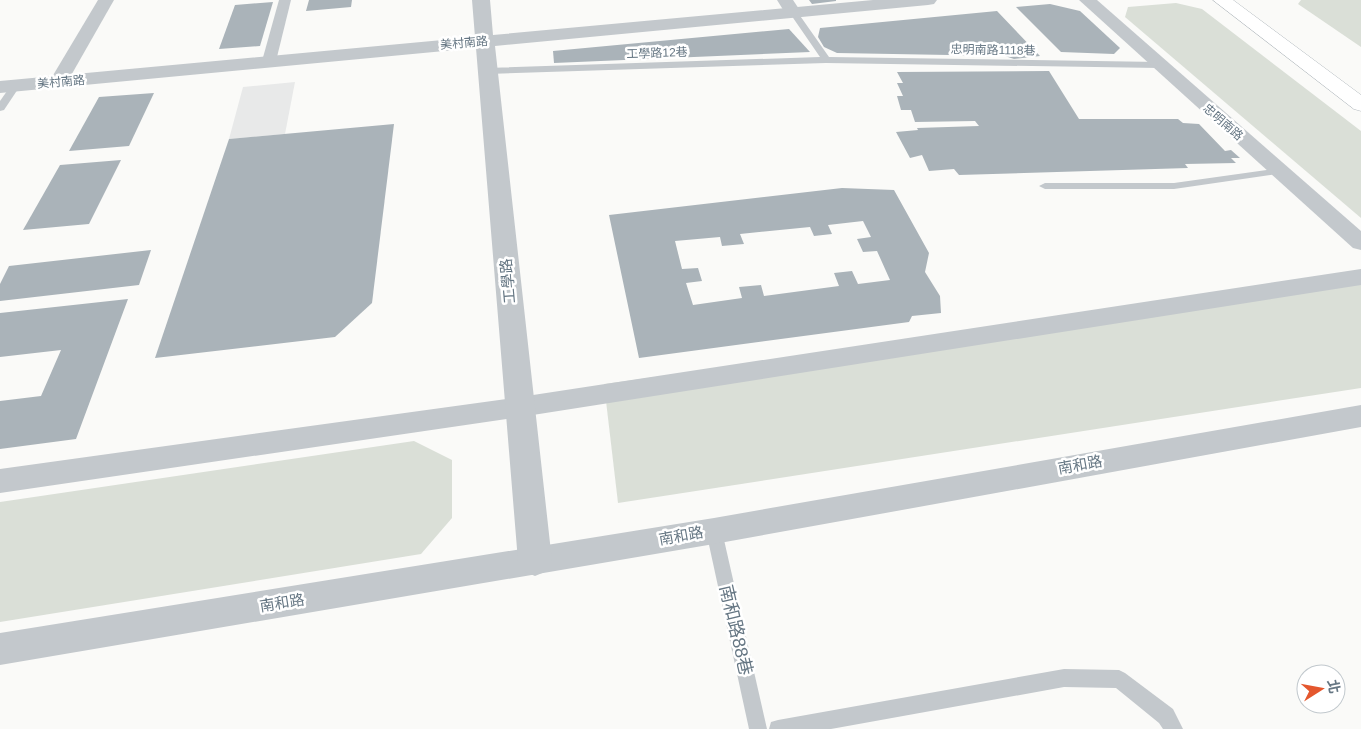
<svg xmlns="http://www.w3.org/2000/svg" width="1361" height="729" viewBox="0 0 1361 729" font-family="Helvetica,'Noto Sans TC',sans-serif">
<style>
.built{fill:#e8e9e9}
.green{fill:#dadfd7}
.building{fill:#aab3b9;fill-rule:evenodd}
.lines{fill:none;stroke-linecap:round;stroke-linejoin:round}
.secondary-casing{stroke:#b3babf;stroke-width:1}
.service{fill:#c3c8cc;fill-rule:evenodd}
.pedestrian{fill:#c3c8cc;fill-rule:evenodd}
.minor{fill:#c3c8cc;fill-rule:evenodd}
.tertiary{fill:#c3c8cc;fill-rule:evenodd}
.secondary{fill:#fff;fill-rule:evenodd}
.labels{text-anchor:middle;stroke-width:5;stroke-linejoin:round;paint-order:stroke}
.far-street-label{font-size:12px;fill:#657683;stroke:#fff}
.street-label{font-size:15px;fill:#657683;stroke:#fff}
.near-street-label{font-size:18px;fill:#657683;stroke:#fff}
</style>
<rect width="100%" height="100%" fill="#fafaf8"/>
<!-- built -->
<polygon class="built" points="295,82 285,134 229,139 243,87"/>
<!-- green -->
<g class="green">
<polygon points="1301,0 1361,0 1361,47 1298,4"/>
<polygon points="1176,3 1202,9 1361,131 1361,218 1125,17 1128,7"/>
<polygon points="1361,281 1361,388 618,503 604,384"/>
<polygon points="414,441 452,460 452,518 421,554 0,622 0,502"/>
</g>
<!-- building -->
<g class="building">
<polygon points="309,0 352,0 351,7 306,11"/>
<polygon points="809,0 836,0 836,1 812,4"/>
<polygon points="273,2 260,46 219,49 235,5"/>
<polygon points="1050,4 1080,11 1120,48 1114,54 1061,52 1016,7"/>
<polygon points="997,11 1040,56 1014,59 1005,56 837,53 824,47 818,37 820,28"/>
<polygon points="789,29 810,52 554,63 553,51"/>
<polygon points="1049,71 1079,119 1178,119 1183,123 1199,124 1225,151 1231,150 1240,158 1231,158 1236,163 1185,164 1188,168 959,175 954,169 929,171 922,155 910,158 896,132 918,130 917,128 979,126 975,121 915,122 911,110 901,110 897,96 903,96 897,83 903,83 897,72"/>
<polygon points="154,93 129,146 69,151 99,97"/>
<polygon points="394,124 372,303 335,337 155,358 229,139"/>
<polygon points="121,160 89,224 23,230 60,165"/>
<path d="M842,188L894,190L929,253L925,272L940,296L941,313L912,316L909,322L639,358L609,215ZM863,221L871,237L857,239L863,252L877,251L890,280L858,284L852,271L834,273L839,286L764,296L761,285L739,287L742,298L693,305L686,283L702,281L698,268L682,269L675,241L720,237L722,246L744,244L740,234L810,227L814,236L832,234L828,225Z"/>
<polygon points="151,250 139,285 0,301 0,284 9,266"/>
<polygon points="128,299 76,439 0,449 0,401 41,396 61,350 0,357 0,313"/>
</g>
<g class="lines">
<defs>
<polygon id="secondary" points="1213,0 1233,0 1361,95 1361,111 1354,109"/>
</defs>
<!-- secondary casing -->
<use href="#secondary" class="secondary-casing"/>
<!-- service -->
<g class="service">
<polygon points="790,10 796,10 829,57 1159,62 1164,65 1159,68 826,63 488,74 483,71 488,68 820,57 789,12"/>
<polygon points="12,84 20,86 4,110 0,111 0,101"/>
<polygon points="1280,168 1285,171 1284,173 1174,189 1045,189 1039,186 1045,183 1174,183"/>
<polygon points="714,524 720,526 722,531 767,729 749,729 706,531 708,526"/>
<polygon points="1064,669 1119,670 1125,673 1173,709 1183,729 1163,729 1159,723 1116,688 1064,687 831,729 769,729 771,722 778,720"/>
</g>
<!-- pedestrian -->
<polygon class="pedestrian" points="279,0 291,0 276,61 269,65 262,61"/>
<!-- minor -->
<g class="minor">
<polygon points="98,0 114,0 65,86 51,86 49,82"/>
<polygon points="777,0 793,0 801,12 799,16 787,16"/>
<polygon points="1079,0 1097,0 1361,231 1361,250 1353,248"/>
<polygon points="1361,269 1361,285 520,417 0,493 0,469 520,397"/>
<polygon points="1361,405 1361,427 714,544 0,665 0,633 714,518"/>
</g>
<!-- tertiary -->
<polygon class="tertiary" points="472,0 490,0 493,35 873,0 937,0 934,4 928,5 495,46 552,561 547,571 535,576 523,571 518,561 476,48 0,93 0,81 475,37"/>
<!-- secondary -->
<use href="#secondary" class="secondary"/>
</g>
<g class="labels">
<!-- far-street labels -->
<g class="far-street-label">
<text transform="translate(464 43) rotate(-5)" y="4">美村南路</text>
<text transform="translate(993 50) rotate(1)" y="4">忠明南路1118巷</text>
<text transform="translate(657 53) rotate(-2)" y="4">工學路12巷</text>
<text transform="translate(61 82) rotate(-5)" y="4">美村南路</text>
<text transform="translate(1223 122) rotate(41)" y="4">忠明南路</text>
</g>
<!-- street labels -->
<g class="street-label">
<text transform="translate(508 281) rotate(-95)" y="5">工學路</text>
<text transform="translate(1080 465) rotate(-10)" y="5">南和路</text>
<text transform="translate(681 536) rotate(-10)" y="5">南和路</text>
<text transform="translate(282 603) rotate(-9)" y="5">南和路</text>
</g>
<!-- near-street labels -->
<g class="near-street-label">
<text transform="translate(736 630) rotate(77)" y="6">南和路88巷</text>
</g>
</g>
<!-- north arrow -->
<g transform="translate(1321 689) rotate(79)"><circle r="24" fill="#ffffff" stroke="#c1c8cd"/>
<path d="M0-4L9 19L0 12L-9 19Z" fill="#e4572e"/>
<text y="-8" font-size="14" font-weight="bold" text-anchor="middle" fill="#657683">北</text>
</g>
</svg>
